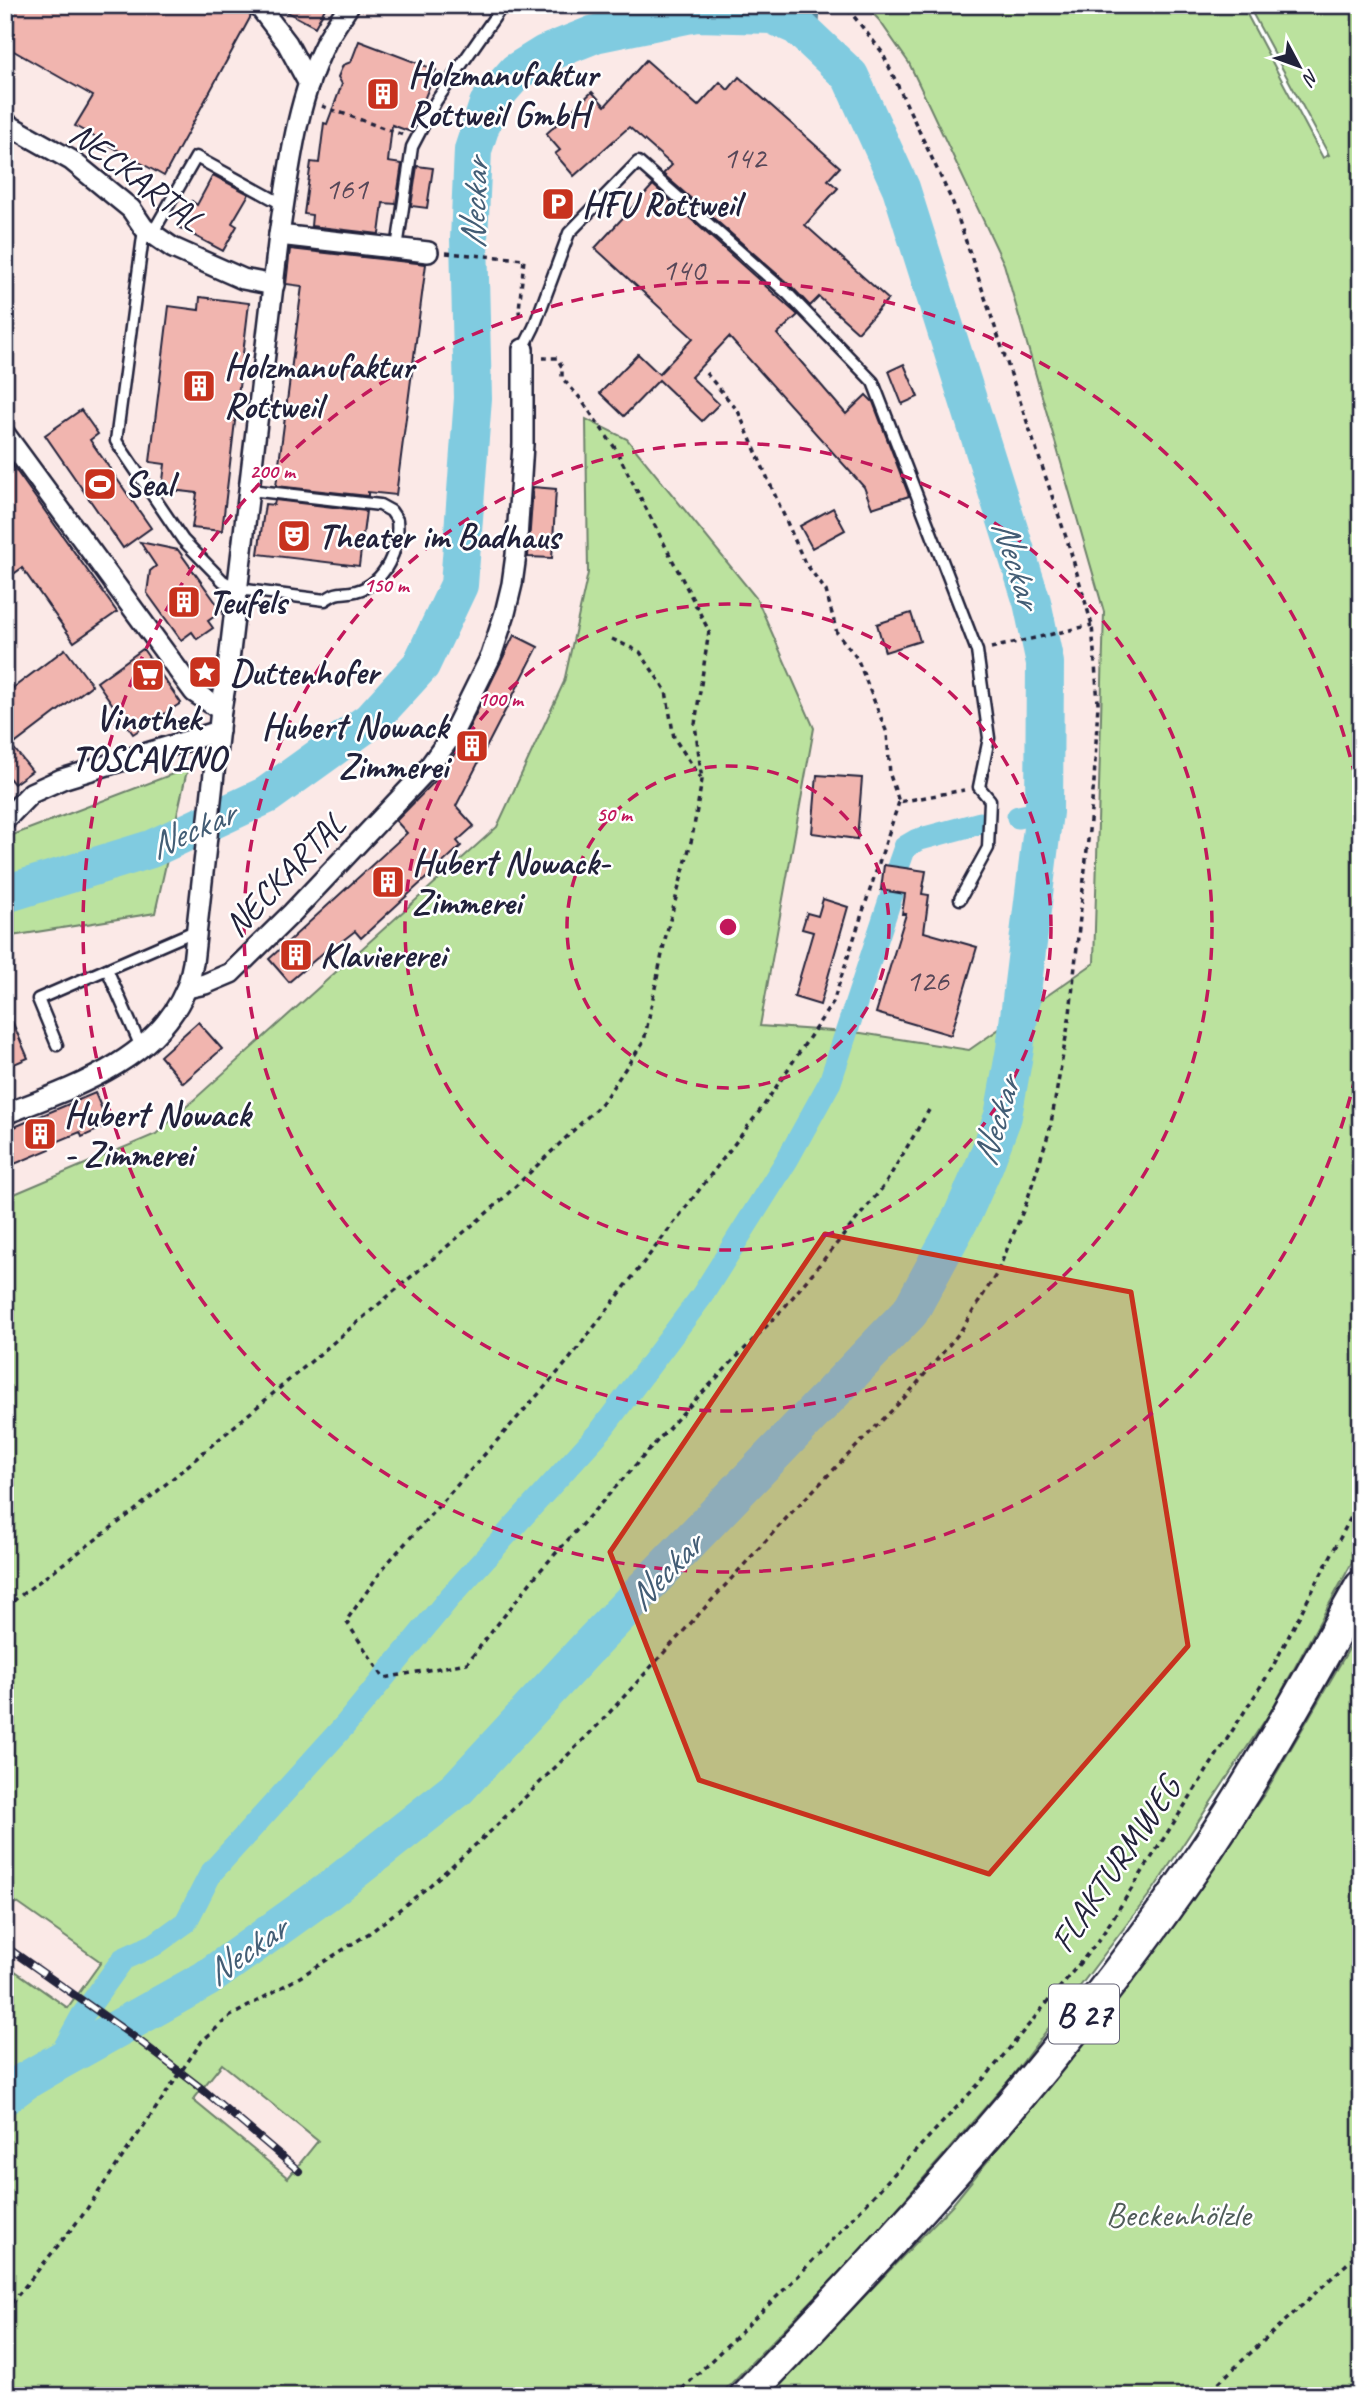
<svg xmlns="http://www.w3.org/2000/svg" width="1366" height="2401" viewBox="0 0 1366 2401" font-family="Caveat,sans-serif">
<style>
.built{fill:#fbe9e7}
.green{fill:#bbe29e;stroke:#6e826c;stroke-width:2;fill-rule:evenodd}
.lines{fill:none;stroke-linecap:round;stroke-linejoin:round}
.stream{stroke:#5a879e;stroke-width:6}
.canal{stroke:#80cbe0;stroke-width:23}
.river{stroke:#80cbe0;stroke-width:38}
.building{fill:#f1b5af;stroke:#22223b;stroke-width:2}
.lane-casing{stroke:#22223b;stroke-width:15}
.street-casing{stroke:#22223b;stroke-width:24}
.primary-casing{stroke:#22223b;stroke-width:37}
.path{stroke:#22223b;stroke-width:3.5;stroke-dasharray:5 5;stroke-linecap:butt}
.lane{stroke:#fff;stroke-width:10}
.street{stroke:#fff;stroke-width:19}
.primary{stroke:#fff;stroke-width:32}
.rail-casing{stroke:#22223b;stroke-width:8}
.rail{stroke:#fff;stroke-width:5;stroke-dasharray:16;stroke-linecap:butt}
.marked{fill:#c8321e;fill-opacity:0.2;stroke:#c8321e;stroke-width:5;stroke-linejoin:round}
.ring{fill:none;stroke:#c2185b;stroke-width:3.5;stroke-dasharray:12 9}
.labels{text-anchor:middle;stroke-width:5;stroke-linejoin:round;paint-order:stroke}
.number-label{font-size:32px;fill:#564758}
.shield{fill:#fff;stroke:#646476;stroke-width:2}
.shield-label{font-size:33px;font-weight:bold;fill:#22223b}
.poi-label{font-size:35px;font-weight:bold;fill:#22223b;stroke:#fff;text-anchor:start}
.street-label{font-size:35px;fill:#22223b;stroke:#fff}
.park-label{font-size:35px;fill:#505c59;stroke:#fff}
.water-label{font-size:37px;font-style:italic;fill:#435d75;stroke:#fff}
.centre{fill:#c2185b;stroke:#fff;stroke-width:3.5}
.ring-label{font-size:21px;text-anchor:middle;font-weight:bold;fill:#c2185b;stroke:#fff;stroke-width:5;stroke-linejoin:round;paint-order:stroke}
</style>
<rect width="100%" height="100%" fill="#fff"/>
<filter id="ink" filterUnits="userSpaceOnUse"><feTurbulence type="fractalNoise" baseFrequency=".0143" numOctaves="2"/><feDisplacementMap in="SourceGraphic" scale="14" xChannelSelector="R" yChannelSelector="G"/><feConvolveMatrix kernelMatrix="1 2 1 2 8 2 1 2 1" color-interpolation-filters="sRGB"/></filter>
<g filter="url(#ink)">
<!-- built -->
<g class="built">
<polygon points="5,5 865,5 879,20 909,63 1004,264 1104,612 1094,964 969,1050 861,1033 760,1027 814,728 586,420 588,573 564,682 497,827 156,1134 5,1198 5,937 155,913 186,775 190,768 5,838"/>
<polygon points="16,1902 101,1962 68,2008 5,1964 5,1916"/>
<polygon points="223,2063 318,2141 288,2178 193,2100"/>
</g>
<!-- green -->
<g class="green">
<path d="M865,5H1242L1323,158L1329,155L1248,5H1361V1546L1271,1711L1155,1887L1010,2079L861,2250L719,2396H5V1964L68,2008L101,1962L16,1902L5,1916V1198L156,1134L497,827L564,682L588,573L586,419L627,439L757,599L814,728L760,1026L861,1033L969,1050L1094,963L1104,612L1004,264L909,63L879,20ZM222,2064L318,2141L288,2178L193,2100Z"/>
<polygon points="191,767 186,775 155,913 5,937 5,838"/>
<polygon points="1361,1628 1361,2396 769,2396 953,2204 1131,1983 1265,1793"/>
</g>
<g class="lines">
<!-- stream -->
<polyline class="stream" points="815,41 818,5"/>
<!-- canal -->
<g class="canal">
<polyline points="1018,817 1044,812"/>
<polyline points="899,864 905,847 917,840 980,823"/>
<polyline points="56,2063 82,2016 123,1959 154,1945 186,1922 211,1873 345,1725 449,1598 602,1429 701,1297 787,1160 830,1082 892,894"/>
</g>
<!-- river -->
<polyline class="river" points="5,894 151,849 267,795 370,721 421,665 459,585 473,398 469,239 473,150 488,104 516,72 545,54 595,34 697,13 772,15 797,26 850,76 901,188 1032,602 1045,663 1044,812 1015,1049 1003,1116 985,1164 962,1216 910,1312 591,1644 457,1789 327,1892 206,1979 56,2063 25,2081 5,2096"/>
</g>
<!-- building -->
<g class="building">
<polygon points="5,5 208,5 221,12 224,5 236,5 251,16 164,176 75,126 93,96 5,46"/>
<polygon points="274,5 327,5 315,27"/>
<polygon points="359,41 436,70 411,132 392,125 388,162 402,164 396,204 383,203 379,234 311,226 312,215 304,214 311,162 319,163 324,123 327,124 342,84 338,77 343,65 351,62"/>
<polygon points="646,60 698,106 720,82 728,90 739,77 840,167 828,180 838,188 805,225 888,299 858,332 819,297 810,306 793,288 663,174 672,165 629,127 574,176 555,154 560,150 546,134 592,92 605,106"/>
<polygon points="417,166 433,168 427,208 411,206"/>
<polygon points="213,175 249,194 232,223 237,226 223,251 178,227 192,201 197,205"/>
<polygon points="653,185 798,315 777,334 846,414 866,395 873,402 909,496 872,508 864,487 729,337 691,377 719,404 702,421 659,380 624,416 600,393 638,354 659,374 693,338 595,248"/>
<polygon points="290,249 426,264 396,495 368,492 368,496 276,486 302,286 286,284"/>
<polygon points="200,297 249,303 222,531 192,528 197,493 162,489 165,464 150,462 169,306 199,310"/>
<polygon points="904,364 918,397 902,404 889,371"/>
<polygon points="81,410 98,434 90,440 151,528 123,548 45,435"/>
<polygon points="5,455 117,612 74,642 22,568 12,575 5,565"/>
<polygon points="533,487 556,489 552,558 528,557"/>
<polygon points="275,500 366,511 359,566 258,554 265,504 274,505"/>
<polygon points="833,508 845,530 812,548 800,526"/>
<polygon points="140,542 178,550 222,611 208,621 213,628 197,639 192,632 181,640 147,593 150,571 156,566"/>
<polygon points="911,613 920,641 885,652 877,624"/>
<polygon points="514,635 538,647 456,806 474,826 457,841 461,846 361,938 355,931 333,948 331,946 289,982 269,959 407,833 396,821 442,774 463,740"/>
<polygon points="65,649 92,685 12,746 32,771 14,784 5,773 5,694"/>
<polygon points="143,649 181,703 133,734 97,682"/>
<polygon points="817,775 862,778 857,839 812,833"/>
<polygon points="884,865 926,871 922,894 929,895 924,932 977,947 951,1035 876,1013 906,914 902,914 905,894 881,890"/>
<polygon points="823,899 848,907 820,1005 794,997 813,932 802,929 807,913 818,916"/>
<polygon points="5,1005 28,1058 5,1068"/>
<polygon points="198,1022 222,1049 183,1083 160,1056"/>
<polygon points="95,1093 109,1125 82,1137 80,1132 49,1145 50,1149 5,1168 5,1131"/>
</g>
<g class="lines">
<defs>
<g id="lane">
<path d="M144,229L116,441L183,540L223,581L238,589L325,600C341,589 340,595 356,591C386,583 400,548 397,520L391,511L380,505L250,490"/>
<polyline points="152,234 196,157 284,205"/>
<polyline points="397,248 412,147 436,101 503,5"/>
<polyline points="523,349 534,327 569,233 638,162 788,294 873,382 977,651 989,738 979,787 990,800 988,848 960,899"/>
<polyline points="57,1045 38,999 107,969"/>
<polyline points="141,1047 107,969 197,930"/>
</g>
<g id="street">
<polyline points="258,5 287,43 309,84"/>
<polyline points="5,123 71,160 131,209 144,228 173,248 243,279 274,285"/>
<polyline points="279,235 428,252"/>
<polyline points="5,434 194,692 221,710"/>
<polyline points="5,820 31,793 62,779 219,731"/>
<polyline points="187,988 205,984 231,973 292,913 426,771 452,735 491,656 505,613 512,584 516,555 523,444 523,349"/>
<path d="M5,1114C72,1088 156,1061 186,989C190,981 191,971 193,963L221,710L228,669L279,235C289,170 296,101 326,42C333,29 342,17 349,5"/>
</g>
<path id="primary" d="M746,2396C912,2223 1074,2046 1208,1847C1264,1763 1312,1674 1361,1587"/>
</defs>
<!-- lane casing -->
<use href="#lane" class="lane-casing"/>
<!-- street casing -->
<use href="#street" class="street-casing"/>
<!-- primary casing -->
<use href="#primary" class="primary-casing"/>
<!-- path -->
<g class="path">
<polyline points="322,106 403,135"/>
<polyline points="446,253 524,259 519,310 520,319"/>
<polyline points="706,373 738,411 804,561 826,591 837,633 857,658 887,733 890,775 899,802 964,790"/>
<polyline points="612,639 640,652 666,691 674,738 701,778"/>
<polyline points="991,648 1092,625"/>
<polyline points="899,802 833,1002 762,1108 568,1361 385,1566 346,1621 384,1678 467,1663 538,1573 678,1418 783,1309 884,1186 929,1110"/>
<polyline points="5,1607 134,1511 495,1206 602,1103 644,1041 666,935 692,838 702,780 695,724 709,631 615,448 580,398 562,378 562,367 557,358 543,358"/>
<polyline points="5,2311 82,2216 202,2041 229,2017 300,1977 371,1932 428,1887 492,1830 599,1724 792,1512 909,1393 960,1332 997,1273 1026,1204 1050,1129 1070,1014 1094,782 1098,703 1092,625 1069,546 953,203 882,52 852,14 842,5"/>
<polyline points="675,2396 798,2276 988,2074 1099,1940 1271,1670 1361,1498"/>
<polyline points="1204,2396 1350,2261 1361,2246"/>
</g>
<!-- lane -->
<use href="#lane" class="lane"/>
<!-- street -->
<use href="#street" class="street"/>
<!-- primary -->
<use href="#primary" class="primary"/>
<defs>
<polyline id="rail" points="5,1946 137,2039 201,2088 299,2171"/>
</defs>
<!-- rail casing -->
<use href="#rail" class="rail-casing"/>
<!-- rail -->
<use href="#rail" class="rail"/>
</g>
</g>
<!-- marked area -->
<path class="marked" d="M825,1234L1131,1292L1188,1646L989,1874L699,1780L610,1552Z"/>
<!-- distance rings -->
<g class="ring">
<circle cx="728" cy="927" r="161"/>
<circle cx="728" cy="927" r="323"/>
<circle cx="728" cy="927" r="484"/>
<path d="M1360 1056A645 645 0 1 1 1360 798"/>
</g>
<!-- icons -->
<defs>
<symbol id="building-square" viewBox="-11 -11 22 22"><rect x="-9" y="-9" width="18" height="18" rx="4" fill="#c8321e" stroke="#fff"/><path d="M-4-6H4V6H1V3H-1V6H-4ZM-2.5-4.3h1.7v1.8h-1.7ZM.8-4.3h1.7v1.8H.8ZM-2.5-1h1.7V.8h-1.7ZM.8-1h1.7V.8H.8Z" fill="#fff"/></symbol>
<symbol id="parking-square" viewBox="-11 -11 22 22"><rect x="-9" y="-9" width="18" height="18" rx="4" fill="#c8321e" stroke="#fff"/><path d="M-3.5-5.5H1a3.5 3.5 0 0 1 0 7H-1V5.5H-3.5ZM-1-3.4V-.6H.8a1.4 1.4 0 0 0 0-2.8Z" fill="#fff"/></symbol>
<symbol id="stadium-square" viewBox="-11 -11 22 22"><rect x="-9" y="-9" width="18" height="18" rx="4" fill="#c8321e" stroke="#fff"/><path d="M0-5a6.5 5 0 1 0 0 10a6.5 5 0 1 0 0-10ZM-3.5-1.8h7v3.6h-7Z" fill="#fff"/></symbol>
<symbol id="theatre-square" viewBox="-11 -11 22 22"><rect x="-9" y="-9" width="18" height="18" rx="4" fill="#c8321e" stroke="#fff"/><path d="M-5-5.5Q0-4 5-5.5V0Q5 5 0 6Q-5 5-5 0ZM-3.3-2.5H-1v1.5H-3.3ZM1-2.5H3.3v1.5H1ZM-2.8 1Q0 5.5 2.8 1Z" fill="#fff"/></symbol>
<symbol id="sight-square" viewBox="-11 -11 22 22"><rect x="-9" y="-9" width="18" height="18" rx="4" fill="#c8321e" stroke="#fff"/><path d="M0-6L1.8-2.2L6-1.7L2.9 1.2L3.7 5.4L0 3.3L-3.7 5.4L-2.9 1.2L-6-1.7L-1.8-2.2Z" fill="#fff"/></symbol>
<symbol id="supermarket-square" viewBox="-11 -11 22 22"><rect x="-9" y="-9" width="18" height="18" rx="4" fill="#c8321e" stroke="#fff"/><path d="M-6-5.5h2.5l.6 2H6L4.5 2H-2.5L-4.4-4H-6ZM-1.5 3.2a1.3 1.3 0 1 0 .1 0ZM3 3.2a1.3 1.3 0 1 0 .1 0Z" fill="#fff"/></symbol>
</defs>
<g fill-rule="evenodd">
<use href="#building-square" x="364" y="75" width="38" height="38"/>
<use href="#parking-square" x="539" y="185" width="38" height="38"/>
<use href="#building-square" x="180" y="367" width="38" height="38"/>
<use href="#stadium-square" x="81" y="465" width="38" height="38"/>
<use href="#theatre-square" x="275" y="517" width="38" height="38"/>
<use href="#building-square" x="165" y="583" width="38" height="38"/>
<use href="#sight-square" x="186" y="653" width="38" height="38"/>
<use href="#supermarket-square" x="129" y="656" width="38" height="38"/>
<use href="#building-square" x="453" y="727" width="38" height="38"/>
<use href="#building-square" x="369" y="863" width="38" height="38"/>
<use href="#building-square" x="277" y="936" width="38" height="38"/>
<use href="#building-square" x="21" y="1115" width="38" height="38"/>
</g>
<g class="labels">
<!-- number labels -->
<g class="number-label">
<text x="744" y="168">142</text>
<text x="346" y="199">161</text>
<text x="683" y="280">140</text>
<text x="927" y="991">126</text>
</g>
<!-- shield labels -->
<rect class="shield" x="1049" y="1984.5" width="70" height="59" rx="5"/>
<g class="shield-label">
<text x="1084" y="2026">B 27</text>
</g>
<!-- poi labels -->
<g class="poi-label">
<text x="408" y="86">Holzmanufaktur<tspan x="408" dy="40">Rottweil GmbH</tspan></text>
<text x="582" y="216">HFU Rottweil</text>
<text x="224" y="378">Holzmanufaktur<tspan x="224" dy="40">Rottweil</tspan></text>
<text x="124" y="496">Seal</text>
<text x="318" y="548">Theater im Badhaus</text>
<text x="208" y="614">Teufels</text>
<text x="230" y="684">Duttenhofer</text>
<text x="148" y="730" text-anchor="middle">Vinothek<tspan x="148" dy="40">TOSCAVINO</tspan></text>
<text x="448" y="738" text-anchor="end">Hubert Nowack<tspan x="448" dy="40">Zimmerei</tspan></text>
<text x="412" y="874">Hubert Nowack-<tspan x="412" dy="40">Zimmerei</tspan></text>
<text x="320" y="967">Klaviererei</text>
<text x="64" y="1126">Hubert Nowack<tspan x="64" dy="40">- Zimmerei</tspan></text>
</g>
<!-- street labels -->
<g class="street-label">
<text transform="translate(137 176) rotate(37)" y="12">NECKARTAL</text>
<text transform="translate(284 874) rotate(-46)" y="12">NECKARTAL</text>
<text transform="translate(1115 1864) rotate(-56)" y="12">FLAKTURMWEG</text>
</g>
<!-- park labels -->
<g class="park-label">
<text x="1178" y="2226">Beckenhölzle</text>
</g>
<!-- water labels -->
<g class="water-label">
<text transform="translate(473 204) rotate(-87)" y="13">Neckar</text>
<text transform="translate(1018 563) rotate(73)" y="13">Neckar</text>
<text transform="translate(191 829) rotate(-24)" y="13">Neckar</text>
<text transform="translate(995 1121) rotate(-73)" y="13">Neckar</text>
<text transform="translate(664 1571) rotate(-46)" y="13">Neckar</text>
<text transform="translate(245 1950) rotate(-35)" y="13">Neckar</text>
</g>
</g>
<circle cx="728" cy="927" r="10" class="centre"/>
<g class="ring-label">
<text x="272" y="478">200 m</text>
<text x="386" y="592">150 m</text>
<text x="500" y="706">100 m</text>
<text x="614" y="821">50 m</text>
</g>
<!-- margin -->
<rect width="1366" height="2401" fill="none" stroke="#fff" stroke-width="28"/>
<rect x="14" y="14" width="1338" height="2373" fill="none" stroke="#22223b" stroke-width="2.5" filter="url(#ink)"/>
<!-- north arrow -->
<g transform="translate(1299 66) rotate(131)" stroke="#ffffff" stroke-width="5" paint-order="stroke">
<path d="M0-5L12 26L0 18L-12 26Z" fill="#22223b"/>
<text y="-10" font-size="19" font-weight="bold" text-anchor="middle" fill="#22223b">N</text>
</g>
</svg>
